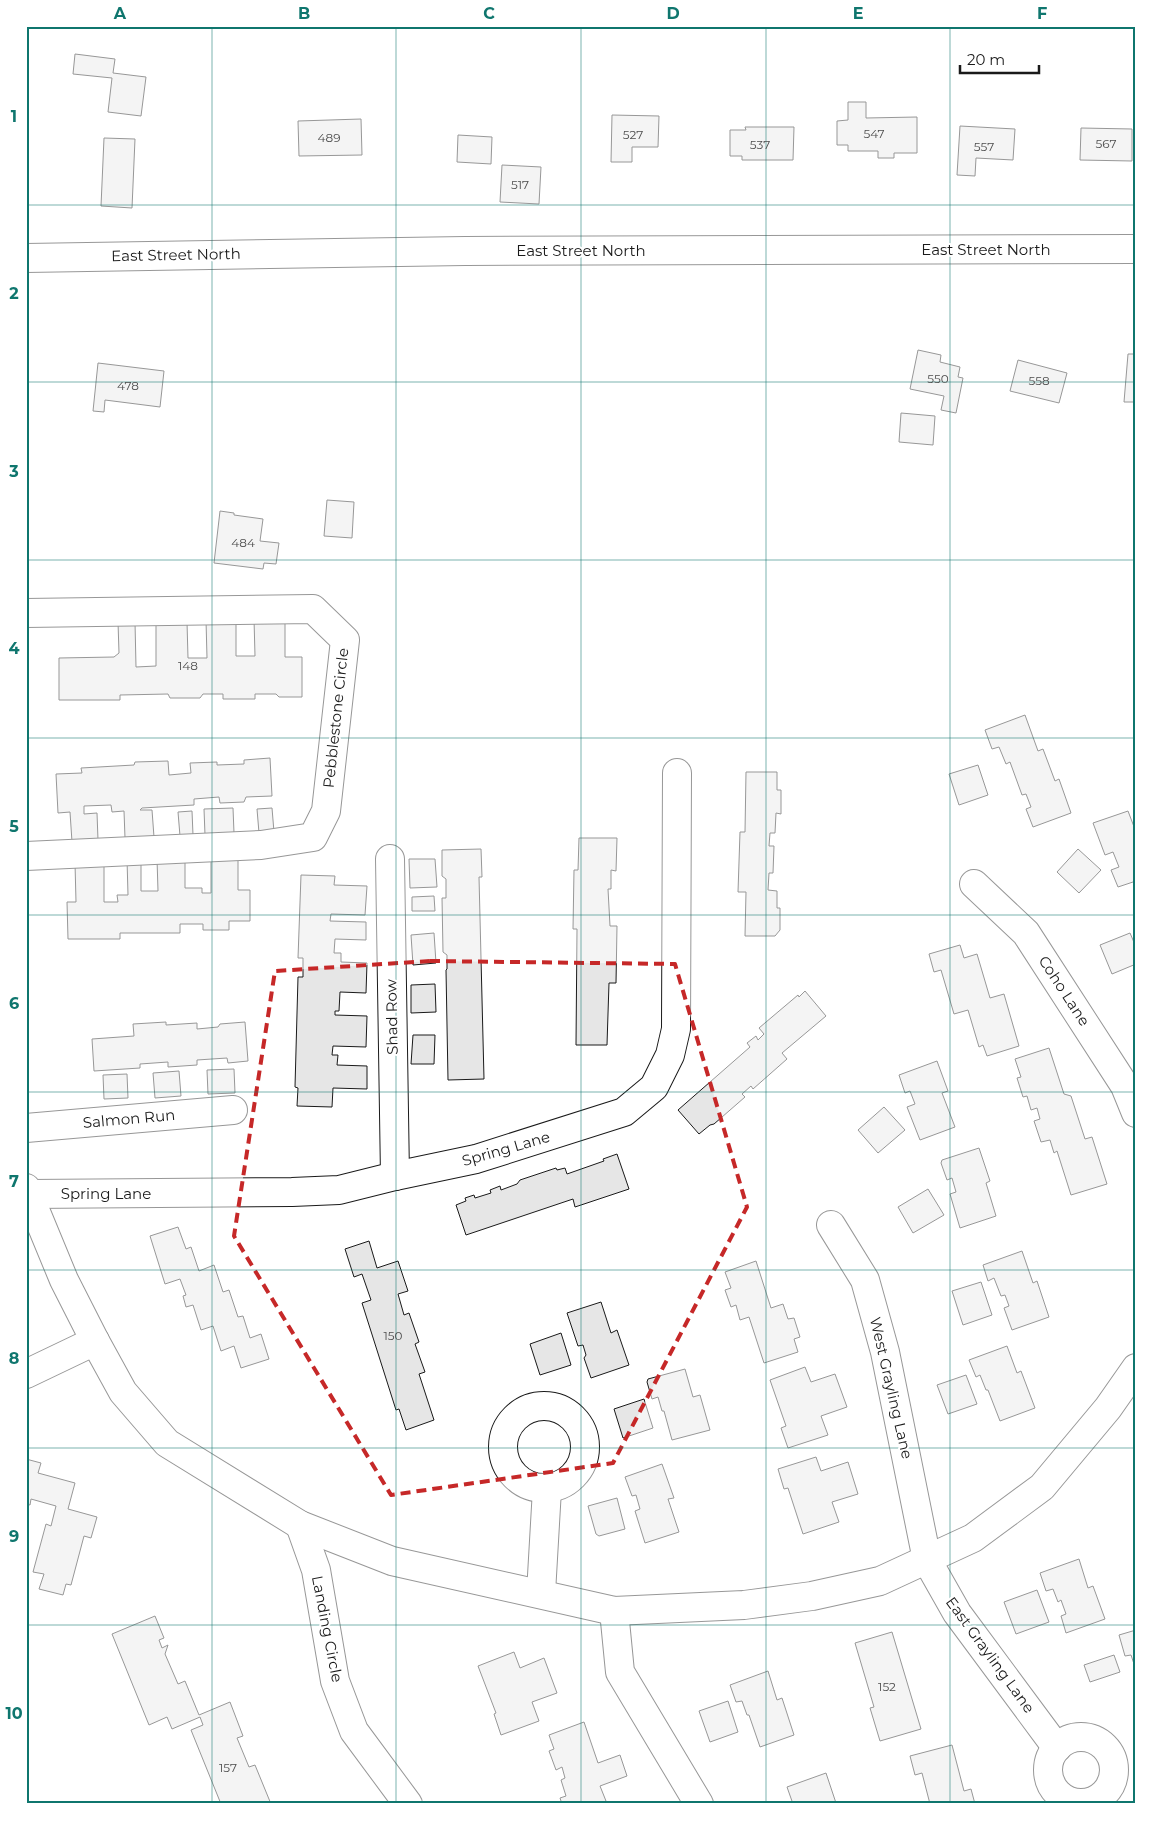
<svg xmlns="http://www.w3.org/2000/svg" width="1162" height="1830" viewBox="0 0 1162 1830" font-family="Montserrat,sans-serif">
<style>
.building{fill:#e6e6e6;stroke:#1a1a1a}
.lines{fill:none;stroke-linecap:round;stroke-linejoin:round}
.minor-casing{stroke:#1a1a1a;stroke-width:30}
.major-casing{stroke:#1a1a1a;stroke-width:30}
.minor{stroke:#fff;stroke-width:28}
.major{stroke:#fff;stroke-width:28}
.marked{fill:none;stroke:#c62828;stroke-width:4;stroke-dasharray:10 6;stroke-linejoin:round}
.grid{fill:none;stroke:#0f766e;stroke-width:1;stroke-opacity:0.55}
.labels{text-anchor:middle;stroke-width:4;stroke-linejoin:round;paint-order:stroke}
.number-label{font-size:12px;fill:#4d4d4d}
.street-label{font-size:15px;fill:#1a1a1a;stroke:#fff}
.neatline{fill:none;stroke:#0f766e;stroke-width:2}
.grid-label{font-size:16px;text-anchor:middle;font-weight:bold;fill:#0f766e}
</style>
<rect width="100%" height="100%" fill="#fff"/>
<!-- building -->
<g class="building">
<polygon points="75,54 115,59 113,73 146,77 141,116 108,112 112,78 73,74"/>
<polygon points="848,102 866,102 866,118 917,117 917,153 894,153 894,158 878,158 878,151 848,151 848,145 837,145 837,121 848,120"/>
<polygon points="612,115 659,116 658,147 632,147 632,162 611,162"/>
<polygon points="361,119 362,155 299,156 298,121"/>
<polygon points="960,126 1015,129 1013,160 976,158 975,176 957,175"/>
<polygon points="745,127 794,127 793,160 742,160 742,156 730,156 730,130 746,130"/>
<polygon points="1081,128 1132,129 1132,161 1080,160"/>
<polygon points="458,135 492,137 491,164 457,162"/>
<polygon points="104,138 135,139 132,208 101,206"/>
<polygon points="502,165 541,167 539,204 500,202"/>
<polygon points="918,350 941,355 940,362 960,367 958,377 963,378 956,413 941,410 944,396 910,389"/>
<polygon points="1128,354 1136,354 1136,402 1124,402"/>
<polygon points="1018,360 1067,373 1059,403 1010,391"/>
<polygon points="98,363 164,371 160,407 105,400 104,412 93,411"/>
<polygon points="901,413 935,416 933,445 899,442"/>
<polygon points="327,500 354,502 352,538 324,536"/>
<polygon points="220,511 234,513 234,515 263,519 260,541 279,543 276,564 264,563 263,569 214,563"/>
<polygon points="254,619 285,619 285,657 302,657 302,697 279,697 276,694 255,694 255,699 223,699 223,694 203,694 200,698 170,698 168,694 120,695 120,700 59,700 59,658 114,657 119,653 118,622 135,622 136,667 156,666 156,622 187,622 188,658 207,658 206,620 236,620 236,656 255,656"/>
<polygon points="1025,715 1038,751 1043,749 1055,781 1059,779 1071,813 1033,827 1026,809 1031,807 1026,794 1022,795 1010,762 1006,764 999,747 992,749 985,730"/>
<polygon points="270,758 272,796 246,797 244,802 220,803 219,797 194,799 194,805 142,808 140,810 152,810 154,837 125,838 124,811 112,812 111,805 84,806 84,814 97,813 98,840 72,842 70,812 58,813 56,774 82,773 81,768 134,765 135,762 168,761 169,775 191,773 190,763 217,762 217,765 244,764 244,760"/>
<polygon points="978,765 988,795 959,805 949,774"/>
<polygon points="746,772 777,772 777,790 781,790 781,814 776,813 775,833 770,833 769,846 774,846 773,873 769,873 768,890 777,891 777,908 780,908 780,930 775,936 745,936 746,892 738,892 740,832 745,832"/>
<polygon points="233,808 234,833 205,835 204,809"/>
<polygon points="272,808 274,832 259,833 257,809"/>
<polygon points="192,811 193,835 180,836 178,812"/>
<polygon points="1128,811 1136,832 1136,881 1118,887 1111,870 1119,867 1113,852 1105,855 1093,823"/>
<polygon points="579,838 617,838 616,871 611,870 611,889 608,889 610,926 617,926 616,983 609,983 607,1045 576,1045 577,929 573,929 574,870 578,870"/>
<polygon points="481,849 482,877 479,877 484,1079 448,1080 446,970 447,969 447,955 443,952 442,898 446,898 446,879 442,876 442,850"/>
<polygon points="1078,849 1101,870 1079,893 1057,872"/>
<polygon points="211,856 238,856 238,890 250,890 250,921 229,921 229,930 203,930 203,924 180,924 180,933 120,933 120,939 68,939 67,902 76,902 75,863 104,862 104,902 118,902 117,895 128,895 127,859 141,859 141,891 158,891 157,859 185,859 185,888 202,888 202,893 211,893"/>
<polygon points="409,859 435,859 437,887 410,888"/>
<polygon points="301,875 335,876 334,885 367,886 365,915 331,914 330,921 366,922 366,940 335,939 334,953 341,953 341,962 367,963 366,993 340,992 339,1011 335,1011 335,1015 367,1016 366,1047 333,1046 332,1055 338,1055 337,1065 367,1066 367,1089 333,1088 332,1107 297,1106 298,1088 295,1087 298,977 303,977 303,958 298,958"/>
<polygon points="434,896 435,911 412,911 412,897"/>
<polygon points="434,933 436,963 413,965 411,935"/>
<polygon points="1130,933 1136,947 1136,964 1112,974 1100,945"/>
<polygon points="960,945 964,958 977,954 990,998 1004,994 1019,1046 987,1056 983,1045 979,1047 968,1010 954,1014 941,970 934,972 929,954"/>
<polygon points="435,984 436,1012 411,1013 411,985"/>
<polygon points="805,991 826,1016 782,1053 787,1059 753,1089 751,1086 742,1094 745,1097 714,1124 710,1125 699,1134 678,1110 750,1047 747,1043 756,1036 758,1040 764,1034 759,1028 798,995 799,997"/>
<polygon points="166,1022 166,1025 197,1023 197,1029 218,1027 220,1024 245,1022 248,1061 228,1063 227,1058 197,1060 197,1065 168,1067 168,1062 140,1064 140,1068 94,1071 92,1039 134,1036 133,1024"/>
<polygon points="413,1035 435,1035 434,1064 411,1064"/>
<polygon points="1049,1048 1064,1094 1071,1096 1085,1139 1092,1137 1107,1184 1071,1195 1057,1151 1054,1153 1050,1140 1041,1142 1034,1121 1040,1119 1037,1108 1031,1110 1027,1096 1023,1097 1017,1078 1021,1077 1015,1059"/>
<polygon points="937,1061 948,1091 942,1093 955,1127 920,1140 907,1107 915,1104 910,1091 905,1093 899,1075"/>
<polygon points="234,1069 235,1093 208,1094 207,1070"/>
<polygon points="179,1071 181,1096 155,1098 153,1073"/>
<polygon points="127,1074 128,1098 104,1099 103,1075"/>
<polygon points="884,1107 905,1130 878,1153 858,1130"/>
<polygon points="979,1148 990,1181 986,1183 996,1216 960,1228 950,1194 956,1192 952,1178 947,1180 941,1163 942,1160"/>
<polygon points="617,1154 629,1189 575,1207 573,1199 466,1235 456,1205 466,1201 465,1198 474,1195 475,1198 491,1193 490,1190 500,1186 501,1190 517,1184 520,1180 556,1168 557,1170 565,1168 567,1174 604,1161 603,1159"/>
<polygon points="928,1189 944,1215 913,1233 898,1207"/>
<polygon points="178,1227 186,1249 191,1247 199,1271 214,1265 223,1292 229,1290 238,1317 243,1316 250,1338 261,1334 269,1359 241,1368 234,1346 221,1351 213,1326 201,1330 193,1305 186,1307 183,1296 186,1295 180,1279 165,1284 150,1236"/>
<polygon points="369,1241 377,1268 398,1261 408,1291 398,1294 404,1315 409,1313 419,1342 415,1344 425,1372 419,1374 434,1420 406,1430 399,1409 396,1410 362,1303 371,1300 362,1274 354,1277 345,1249"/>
<polygon points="1022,1251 1033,1283 1037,1281 1049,1317 1012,1330 1004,1308 1009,1306 1005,1295 1001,1296 994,1278 988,1281 983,1265"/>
<polygon points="756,1261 771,1308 783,1304 788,1319 794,1318 800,1337 794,1339 798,1352 764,1363 749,1317 740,1320 736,1305 731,1307 725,1290 731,1288 725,1272"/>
<polygon points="981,1282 992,1315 963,1325 952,1291"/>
<polygon points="601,1302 611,1333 617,1330 629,1365 591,1378 584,1358 586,1355 583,1345 578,1346 567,1313"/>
<polygon points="561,1333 571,1365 540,1375 530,1344"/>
<polygon points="1007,1346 1017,1373 1021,1371 1035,1408 1000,1421 988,1390 986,1390 980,1375 976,1377 969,1360"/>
<polygon points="805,1367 811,1382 835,1374 847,1407 821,1416 828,1435 788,1448 781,1428 786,1426 770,1380"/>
<polygon points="685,1369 693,1397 700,1395 710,1430 672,1440 664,1411 662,1411 658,1397 652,1399 647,1382 648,1379"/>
<polygon points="966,1375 977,1404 948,1414 937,1385"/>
<polygon points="644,1399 653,1428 623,1438 614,1409"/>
<polygon points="816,1457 821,1471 848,1462 858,1494 832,1502 839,1522 803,1534 788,1488 784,1489 778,1469"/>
<polygon points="26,1459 41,1463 38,1473 75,1483 68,1509 97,1517 91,1538 84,1536 71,1585 66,1584 63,1595 39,1589 44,1574 33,1572 46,1524 51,1526 56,1506 31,1499 30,1505 26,1504"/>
<polygon points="662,1464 674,1498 668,1499 679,1532 645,1543 635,1511 640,1509 636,1495 632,1496 625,1477"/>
<polygon points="617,1498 625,1529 599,1536 596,1534 588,1506"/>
<polygon points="1079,1559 1088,1588 1093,1586 1105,1619 1066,1633 1061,1616 1066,1614 1061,1600 1058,1602 1053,1589 1046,1591 1040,1573"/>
<polygon points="1037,1590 1049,1622 1016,1634 1004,1602"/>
<polygon points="155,1616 164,1638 159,1640 162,1648 168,1645 165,1654 178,1684 185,1681 199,1715 230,1702 243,1736 237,1738 249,1767 255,1765 271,1804 221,1804 191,1730 203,1725 200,1717 172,1729 167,1717 149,1725 112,1634"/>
<polygon points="1136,1630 1136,1670 1131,1655 1125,1656 1119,1635"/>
<polygon points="892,1632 921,1729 880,1741 870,1708 874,1707 855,1643"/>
<polygon points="514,1652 520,1668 544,1658 557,1693 532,1702 539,1721 501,1735 494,1714 496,1713 478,1666"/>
<polygon points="1114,1655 1120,1672 1090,1682 1084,1665"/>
<polygon points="768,1671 777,1700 782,1698 794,1735 760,1747 749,1715 747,1715 742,1701 736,1702 730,1685"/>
<polygon points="728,1701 738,1732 710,1742 699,1711"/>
<polygon points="584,1722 598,1763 620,1755 627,1776 600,1786 606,1801 597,1804 562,1804 560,1798 566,1796 561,1780 565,1778 562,1767 556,1770 549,1751 554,1749 549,1735"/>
<polygon points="952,1745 964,1791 971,1789 975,1804 930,1804 922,1773 915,1775 910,1756"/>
<polygon points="826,1773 836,1803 841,1802 841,1804 793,1804 787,1787"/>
</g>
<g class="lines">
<defs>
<g id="minor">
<polyline points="26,613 313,609 345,640 326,811 313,837 261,845 26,856"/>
<polyline points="390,859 395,1176"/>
<polyline points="974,884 1026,933 1125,1086 1136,1113"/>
<polyline points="26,1128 233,1110"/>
<polyline points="26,1188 64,1280 95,1341 123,1392 167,1443 300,1525 392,1561 614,1611 744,1605 812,1596 880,1581 973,1538 1042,1487 1108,1408 1136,1368"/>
<polyline points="29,1194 292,1192 339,1190 395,1176 476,1159 624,1112 654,1087 670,1055 676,1029 677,773"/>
<polyline points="831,1225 865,1280 885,1352 927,1560 957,1613 1057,1748"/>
<polyline points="26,1374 95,1341"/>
<circle cx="544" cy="1447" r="41"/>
<polyline points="300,1525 316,1570 335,1681 354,1731 408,1804"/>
<polyline points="541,1593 547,1489"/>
<polyline points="614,1611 620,1672 699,1804"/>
<circle cx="1081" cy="1770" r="33"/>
</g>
<polyline id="major" points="26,258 465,251 1136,249"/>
</defs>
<!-- minor casing -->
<use href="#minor" class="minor-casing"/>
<!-- major casing -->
<use href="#major" class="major-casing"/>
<!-- minor -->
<use href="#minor" class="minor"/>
<!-- major -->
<use href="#major" class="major"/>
</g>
<!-- marked area -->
<path d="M0 0H1162V1830H0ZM430,961L675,964L747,1207L613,1463L391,1495L234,1236L275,971Z" fill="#fff" fill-opacity=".55" fill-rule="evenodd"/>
<path class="marked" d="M430,961L675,964L747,1207L613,1463L391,1495L234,1236L275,971Z"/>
<!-- grid -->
<path class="grid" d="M212,26V1804M396,26V1804M581,26V1804M766,26V1804M950,26V1804M26,205H1136M26,382H1136M26,560H1136M26,738H1136M26,915H1136M26,1092H1136M26,1270H1136M26,1448H1136M26,1625H1136"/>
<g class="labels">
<!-- number labels -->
<g class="number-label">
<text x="874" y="138">547</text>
<text x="633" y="139">527</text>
<text x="329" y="142">489</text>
<text x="1106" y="148">567</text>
<text x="760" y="149">537</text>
<text x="984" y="151">557</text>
<text x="520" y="189">517</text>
<text x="938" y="383">550</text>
<text x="1039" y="385">558</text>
<text x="128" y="390">478</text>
<text x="243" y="547">484</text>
<text x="188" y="670">148</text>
<text x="393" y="1340">150</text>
<text x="887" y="1691">152</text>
<text x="228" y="1772">157</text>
</g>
<!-- street labels -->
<g class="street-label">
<text x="986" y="255">East Street North</text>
<text x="581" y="256">East Street North</text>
<text transform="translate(176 255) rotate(-1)" y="5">East Street North</text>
<text transform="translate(336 718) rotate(-84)" y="5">Pebblestone Circle</text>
<text transform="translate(1064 991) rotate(57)" y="5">Coho Lane</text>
<text transform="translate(392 1017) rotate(-91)" y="5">Shad Row</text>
<text transform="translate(129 1119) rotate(-5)" y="5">Salmon Run</text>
<text transform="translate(506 1149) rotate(-16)" y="5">Spring Lane</text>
<text x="106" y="1199">Spring Lane</text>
<text transform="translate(891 1388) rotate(77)" y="5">West Grayling Lane</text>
<text transform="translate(327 1629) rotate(79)" y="5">Landing Circle</text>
<text transform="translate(990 1655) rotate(54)" y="5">East Grayling Lane</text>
</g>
</g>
<!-- border -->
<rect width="1162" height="1830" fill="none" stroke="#ffffff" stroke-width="55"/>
<!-- scale -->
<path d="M960 65v8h79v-8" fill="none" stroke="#1a1a1a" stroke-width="2.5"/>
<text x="967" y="65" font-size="15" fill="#1a1a1a" stroke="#ffffff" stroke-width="4" paint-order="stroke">20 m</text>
<rect x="28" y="28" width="1106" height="1774" class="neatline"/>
<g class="grid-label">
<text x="120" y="19">A</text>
<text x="304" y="19">B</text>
<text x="489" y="19">C</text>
<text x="673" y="19">D</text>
<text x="858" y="19">E</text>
<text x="1042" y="19">F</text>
<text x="14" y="122">1</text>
<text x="14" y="299">2</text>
<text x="14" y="477">3</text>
<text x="14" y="654">4</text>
<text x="14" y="832">5</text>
<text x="14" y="1009">6</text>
<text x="14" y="1187">7</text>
<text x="14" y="1364">8</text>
<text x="14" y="1542">9</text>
<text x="14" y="1719">10</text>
</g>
</svg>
